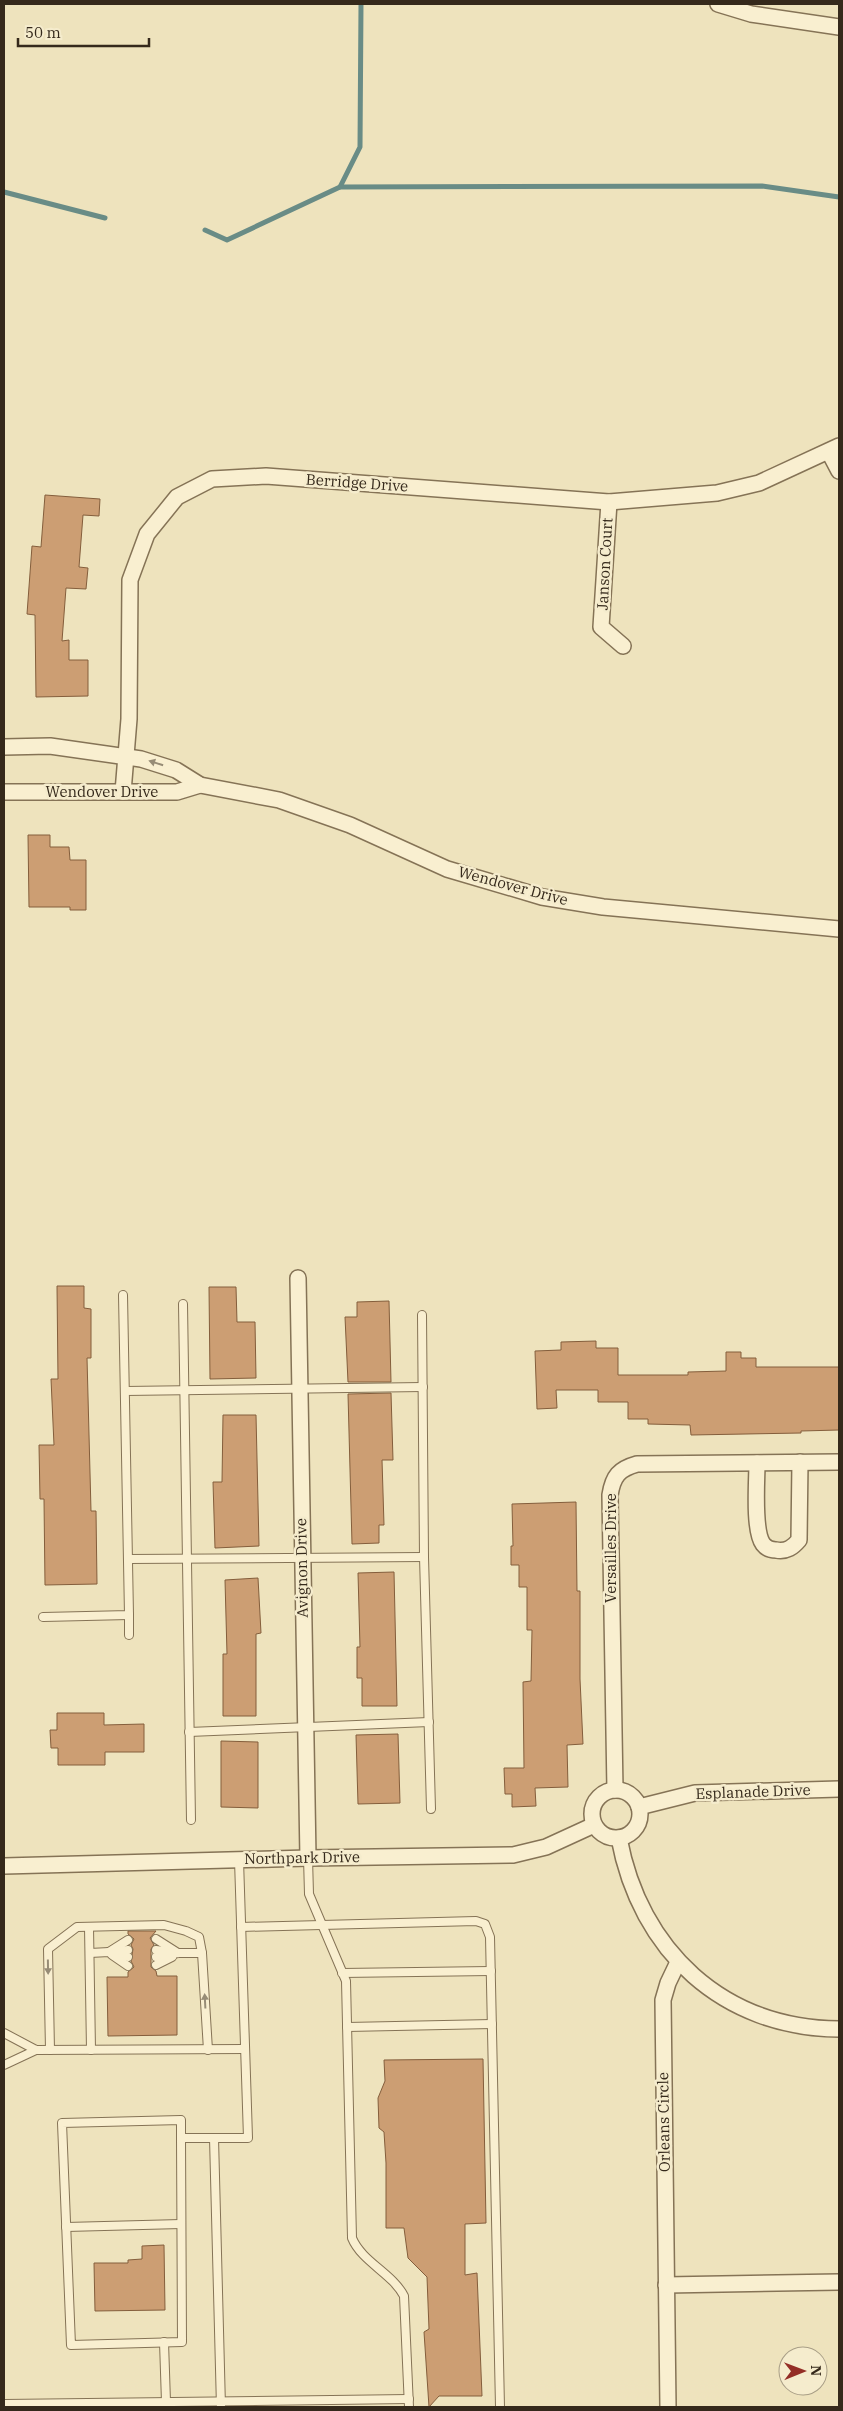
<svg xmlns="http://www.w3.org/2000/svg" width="843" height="2411" viewBox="0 0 843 2411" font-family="'IBM Plex Serif',serif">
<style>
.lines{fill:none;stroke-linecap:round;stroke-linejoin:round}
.stream{stroke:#698c86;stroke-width:5}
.building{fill:#cc9e73;stroke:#845e3c}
.lane-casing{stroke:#857356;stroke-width:10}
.street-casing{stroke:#857356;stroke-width:18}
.lane{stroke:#f9efd0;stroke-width:8}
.street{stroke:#f9efd0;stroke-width:15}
.oneway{fill:#978c76}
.labels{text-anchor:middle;stroke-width:5;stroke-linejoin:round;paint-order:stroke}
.street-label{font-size:15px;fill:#35291b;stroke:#f5eccd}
</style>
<rect width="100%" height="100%" fill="#eee3bd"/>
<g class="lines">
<!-- stream -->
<g class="stream">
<polyline points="340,187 360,147 361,4"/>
<polyline points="4,192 105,218"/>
<polyline points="205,230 227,240 340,187 762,186 839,197"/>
</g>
</g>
<!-- building -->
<g class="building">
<polygon points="45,495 100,499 99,516 83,515 79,567 88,568 86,589 66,588 62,641 69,640 69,660 88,660 88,696 36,697 35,615 27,614 32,546 41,547"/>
<polygon points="28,835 50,835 50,847 69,847 70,860 86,860 86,910 70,910 70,907 29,907"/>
<polygon points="57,1286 84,1286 84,1308 91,1309 91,1358 87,1358 91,1511 96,1511 97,1584 45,1585 44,1499 40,1499 39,1445 54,1445 51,1379 58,1379"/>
<polygon points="209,1287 236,1287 237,1322 255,1322 256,1378 210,1379"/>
<polygon points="389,1301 391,1382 348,1382 345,1317 357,1317 357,1302"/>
<polygon points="596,1341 596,1348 618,1348 618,1375 688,1375 688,1372 726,1371 726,1352 741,1352 741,1358 756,1358 756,1367 839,1367 839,1430 801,1431 801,1433 691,1435 690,1425 648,1424 648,1419 628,1419 628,1402 598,1402 598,1390 556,1390 557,1408 537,1409 535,1351 561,1350 561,1342"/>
<polygon points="391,1393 393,1460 382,1460 384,1525 379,1525 379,1543 352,1544 348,1394"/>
<polygon points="223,1415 256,1415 259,1546 215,1548 213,1482 222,1482"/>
<polygon points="576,1502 577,1591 580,1591 580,1679 583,1744 567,1745 568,1787 535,1788 536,1806 512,1807 512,1794 505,1794 504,1768 524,1768 523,1682 531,1681 532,1630 527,1630 527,1587 519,1587 519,1565 511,1565 511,1546 513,1546 512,1504"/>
<polygon points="394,1572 397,1706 362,1706 362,1678 357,1678 357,1647 360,1647 358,1573"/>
<polygon points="258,1578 261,1633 256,1634 256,1716 223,1716 223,1654 227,1654 225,1580"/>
<polygon points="57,1713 104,1713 104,1725 144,1724 144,1752 105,1752 105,1765 58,1765 58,1748 51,1748 50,1730 57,1730"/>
<polygon points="398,1734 400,1803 358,1804 356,1735"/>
<polygon points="221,1741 258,1742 258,1808 221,1807"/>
<polygon points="128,1931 156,1931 150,1938 154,1945 151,1949 151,1967 156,1971 157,1976 177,1976 177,2035 108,2036 107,1977 128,1977 128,1972 134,1967 131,1961 133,1949 131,1945 134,1939 128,1934"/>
<polygon points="483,2059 486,2223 465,2224 465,2275 477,2273 482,2396 439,2396 429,2407 424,2332 429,2329 427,2277 408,2258 404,2228 386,2228 386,2163 384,2132 379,2128 378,2098 385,2081 384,2060"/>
<polygon points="164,2245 165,2310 95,2311 94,2263 128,2263 128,2260 142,2259 142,2246"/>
</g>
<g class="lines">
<defs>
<g id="lane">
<polyline points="183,1304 191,1820"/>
<polyline points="422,1315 424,1557 431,1809"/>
<polyline points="125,1391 423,1387"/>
<polyline points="128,1559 424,1557"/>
<polyline points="129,1615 129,1635"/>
<polyline points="43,1617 129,1615 123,1295"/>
<polyline points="189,1732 429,1722"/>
<path d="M308,1858L309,1894L346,1981L352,2238C362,2262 392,2273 404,2296L409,2407"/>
<polyline points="89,1927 91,2050"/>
<polyline points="241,1927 476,1921 485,1924 490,1937 500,2407"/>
<polyline points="156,1939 178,1953"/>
<polyline points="156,1950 171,1952"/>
<polyline points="109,1952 128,1940"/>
<polyline points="113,1952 128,1950"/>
<polyline points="90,1953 109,1952 128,1957"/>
<polyline points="112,1955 128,1966"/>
<polyline points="156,1957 178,1953 202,1953"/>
<polyline points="156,1965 172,1957"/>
<polyline points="342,1973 491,1971"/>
<polyline points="347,2027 492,2024"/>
<polyline points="4,2033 36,2050 245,2049"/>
<polyline points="50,2050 48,1949 77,1927 164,1925 186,1931 199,1937 202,1953 208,2050"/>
<polyline points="4,2065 36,2050"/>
<polyline points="181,2138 182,2342 71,2345 62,2123 181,2120 181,2138 214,2138"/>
<polyline points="66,2227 181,2224"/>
<polyline points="164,2342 166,2402"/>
<polyline points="4,2404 409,2399"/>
<polyline points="221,2407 214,2138 248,2138 239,1860"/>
</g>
<g id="street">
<polyline points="718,4 751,14 839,27"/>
<polyline points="829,452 839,471"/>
<polyline points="609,502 601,627 623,646"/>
<polyline points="4,747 50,746 141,759 176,770 200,785 279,800 350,825 447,869 542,897 603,907 839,929"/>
<polyline points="4,792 177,792 200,785"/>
<polyline points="123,792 129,719 130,580 147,534 177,497 212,479 266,476 609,502 717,493 759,483 839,446"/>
<polyline points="298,1278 308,1858"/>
<path d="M757,1463C757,1481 753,1530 763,1544C766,1548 771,1550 776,1550C787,1552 793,1547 799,1540L800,1462"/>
<circle cx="616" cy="1814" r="24"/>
<path d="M615,1790L610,1495C613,1476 619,1469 637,1464L839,1462"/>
<polyline points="639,1807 695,1793 839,1789"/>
<path d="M619,1838C640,1951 723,2028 839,2029"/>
<polyline points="4,1866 308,1858 513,1855 546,1847 594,1825"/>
<polyline points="666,2285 839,2282"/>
<polyline points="668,2407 663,2000 668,1983 678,1962"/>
</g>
</defs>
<!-- lane casing -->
<use href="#lane" class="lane-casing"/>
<!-- street casing -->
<use href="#street" class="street-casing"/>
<!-- lane -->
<use href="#lane" class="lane"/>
<!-- street -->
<use href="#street" class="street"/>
</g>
<!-- one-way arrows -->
<defs><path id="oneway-solid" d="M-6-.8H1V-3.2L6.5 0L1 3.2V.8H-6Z" transform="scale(1.25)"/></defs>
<g class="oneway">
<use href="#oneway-solid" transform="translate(156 763) rotate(-162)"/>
<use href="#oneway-solid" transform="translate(48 1967) rotate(89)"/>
<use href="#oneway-solid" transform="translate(205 2001) rotate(-93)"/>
</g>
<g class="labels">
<!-- street labels -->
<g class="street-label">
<text transform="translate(357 483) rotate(4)" y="5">Berridge Drive</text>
<text transform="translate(605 564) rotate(-87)" y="5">Janson Court</text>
<text x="102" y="797">Wendover Drive</text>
<text transform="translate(513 886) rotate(15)" y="5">Wendover Drive</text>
<text transform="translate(611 1548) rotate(-90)" y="5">Versailles Drive</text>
<text transform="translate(302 1568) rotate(-91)" y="5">Avignon Drive</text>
<text transform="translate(753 1792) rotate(-2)" y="5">Esplanade Drive</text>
<text transform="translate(302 1858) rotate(-1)" y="5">Northpark Drive</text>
<text transform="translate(664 2122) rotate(-91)" y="5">Orleans Circle</text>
</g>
</g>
<!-- border -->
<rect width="843" height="2411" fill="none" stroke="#35291b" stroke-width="10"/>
<!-- north arrow -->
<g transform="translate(803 2371) rotate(89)"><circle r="24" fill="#f5eccd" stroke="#a89e86"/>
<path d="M0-4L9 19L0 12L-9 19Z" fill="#942e26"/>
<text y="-8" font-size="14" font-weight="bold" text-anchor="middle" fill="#35291b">N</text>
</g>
<!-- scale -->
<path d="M18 38v8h131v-8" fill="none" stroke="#35291b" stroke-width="2.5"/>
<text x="25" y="38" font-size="15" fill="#35291b" stroke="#f5eccd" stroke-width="4" paint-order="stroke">50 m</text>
</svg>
